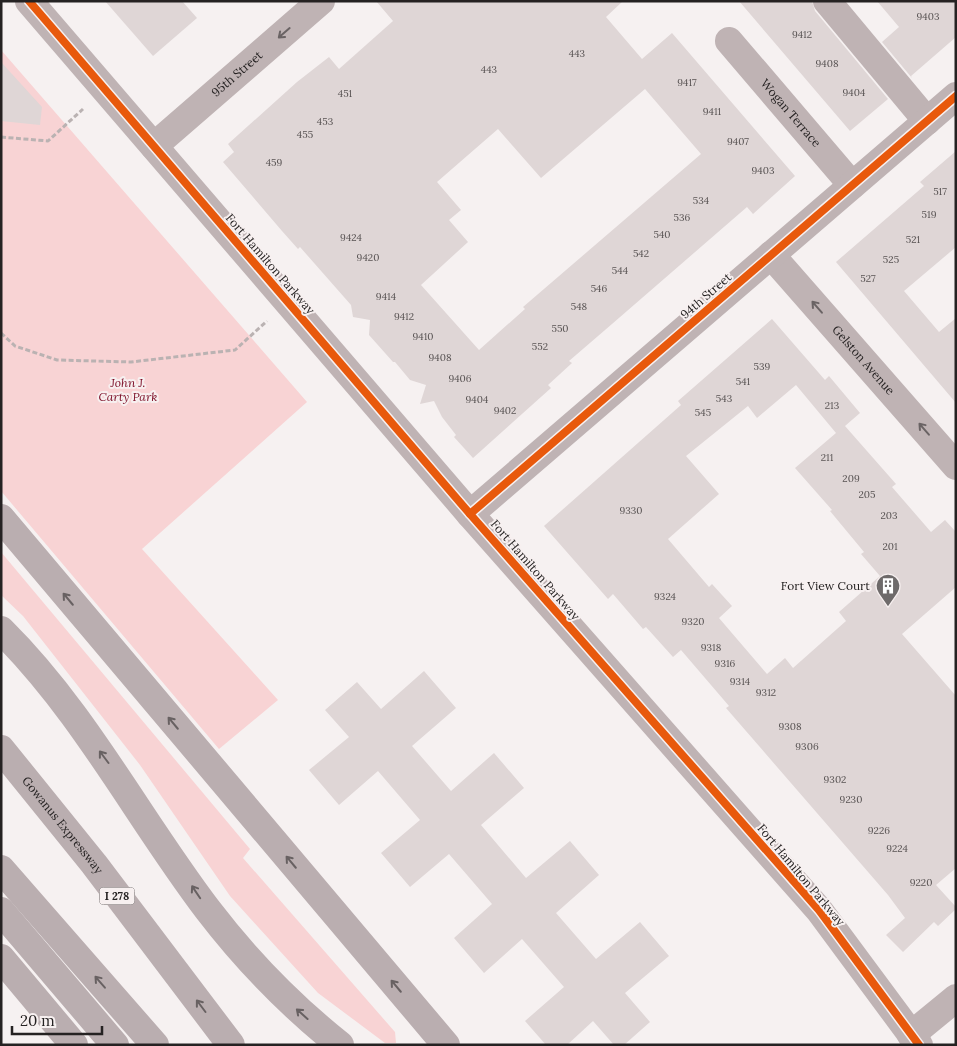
<svg xmlns="http://www.w3.org/2000/svg" width="957" height="1046" viewBox="0 0 957 1046" font-family="Lora,serif">
<style>
.green{fill:#f8d3d4}
.building{fill:#dfd6d6;fill-rule:evenodd}
.lines{fill:none;stroke-linecap:round;stroke-linejoin:round}
.path{stroke:#bab2b2;stroke-width:3;stroke-dasharray:5 2.5;stroke-linecap:butt}
.minor{stroke:#bfb3b4;stroke-width:28}
.highway{stroke:#baaeb0;stroke-width:28}
.cycleway-casing{stroke:#f7f0f0;stroke-width:11}
.cycleway{stroke:#e8590c;stroke-width:8}
.oneway{stroke:#6a6364}
.oneway2{stroke:#686162}
.labels{text-anchor:middle;stroke-width:4;stroke-linejoin:round;paint-order:stroke}
.number-label{font-size:10px;fill:#585353}
.shield{fill:#f7f0f0;stroke:#646060;stroke-width:1}
.shield-label{font-size:11px;font-weight:bold;fill:#252222}
.street-label{font-size:12px;fill:#252222;stroke:#f7f0f0}
.park-label{font-size:12px;font-style:italic;fill:#7c0d26;stroke:#f7f0f0}
.poi-label{font-size:12px;fill:#252222;stroke:#f7f0f0;text-anchor:end}
</style>
<rect width="100%" height="100%" fill="#f6f1f1"/>
<!-- green -->
<g class="green">
<polygon points="1,50 307,402 142,549 278,700 219,749 1,491"/>
<polygon points="1,552 250,849 243,858 395,1032 396,1043 385,1043 318,993 230,896 140,765 23,616 1,595"/>
</g>
<!-- building -->
<g class="building">
<polygon points="105,1 182,1 197,18 153,56"/>
<path d="M376,1H623L606,17L642,59L672,33L795,176L753,214L747,207L612,324L569,361L572,363L548,385L551,388L473,458L454,437L456,435L442,417L434,401L420,404L426,385L410,380L395,362H393L369,335L370,320L353,317L351,305L300,247L298,249L282,231L223,162L234,152L228,144L297,82L329,57L339,69L393,21ZM645,89L701,154L523,307L525,309L479,350L421,285L468,242L449,220L461,210L437,182L498,129L541,178Z"/>
<polygon points="739,1 812,1 815,11 888,99 850,131"/>
<polygon points="877,1 956,1 956,37 911,76 912,78 882,42 899,27"/>
<polygon points="1,62 42,107 40,125 1,121"/>
<polygon points="956,151 956,247 904,291 939,332 956,318 956,403 836,262 924,186 920,182"/>
<path d="M772,319L825,380L829,376L860,413L845,426L896,484L892,487L931,532L945,520L956,532V587L902,634L956,696V868L936,885L956,907V909L938,926L934,922L903,952L886,935L905,918L888,895L726,708L729,706L681,650L673,657L646,627L643,629L613,594L608,599L544,526L681,405L678,401ZM796,385L836,433L795,468L832,510L830,511L864,552L861,554L880,576L839,612L846,621L793,668L785,658L767,674L719,618L732,606L712,584L709,587L668,539L719,494L686,456L748,406L757,418Z"/>
<polygon points="424,671 456,708 412,746 451,791 494,753 524,788 481,825 526,878 570,841 599,875 556,913 596,959 640,922 669,956 625,993 650,1022 624,1045 614,1045 593,1021 567,1045 546,1045 525,1021 564,987 522,939 484,973 454,938 492,904 449,854 410,887 381,853 420,820 378,771 339,805 309,770 349,737 325,710 357,682 381,709"/>
</g>
<g class="lines">
<!-- path -->
<g class="path">
<polyline points="1,137 48,141 83,109"/>
<polyline points="1,333 15,346 57,360 131,362 235,350 267,321"/>
</g>
<!-- minor -->
<g class="minor">
<polyline points="29,1 470,514 819,910 919,1045"/>
<polyline points="827,1 927,121"/>
<path id="s1" d="M729,41L852,185"/>
<path id="s2" d="M154,146L321,1"/>
<path id="s3" d="M771,255L956,466"/>
<polyline points="470,514 956,96"/>
<polyline points="911,1035 956,998"/>
</g>
<!-- highway -->
<g class="highway">
<polyline points="1,518 446,1045"/>
<path d="M1,630C84,712 138,818 208,910C247,961 290,1005 340,1045"/>
<path id="s4" d="M1,749L94,864L231,1045"/>
<polyline points="1,869 155,1045"/>
<polyline points="1,911 115,1045"/>
<polyline points="1,958 74,1045"/>
</g>
<defs>
<g id="cycleway">
<polyline points="29,1 470,514 819,910 919,1045"/>
<polyline points="470,514 956,96"/>
</g>
</defs>
<!-- cycleway casing -->
<use href="#cycleway" class="cycleway-casing"/>
<!-- cycleway -->
<use href="#cycleway" class="cycleway"/>
</g>
<!-- one-way arrows -->
<defs><path id="oneway-shaft" d="M-6 0H5M1.5-3L5.5 0L1.5 3" fill="none" stroke-width="1.6" stroke-linecap="round" stroke-linejoin="round" transform="scale(1.25)"/></defs>
<g class="oneway">
<use href="#oneway-shaft" transform="translate(284 33) rotate(139)"/>
<use href="#oneway-shaft" transform="translate(817 307) rotate(-131)"/>
<use href="#oneway-shaft" transform="translate(924 429) rotate(-131)"/>
</g>
<g class="oneway2">
<use href="#oneway-shaft" transform="translate(68 599) rotate(-130)"/>
<use href="#oneway-shaft" transform="translate(173 723) rotate(-130)"/>
<use href="#oneway-shaft" transform="translate(104 757) rotate(-127)"/>
<use href="#oneway-shaft" transform="translate(291 862) rotate(-130)"/>
<use href="#oneway-shaft" transform="translate(196 892) rotate(-124)"/>
<use href="#oneway-shaft" transform="translate(100 982) rotate(-131)"/>
<use href="#oneway-shaft" transform="translate(396 986) rotate(-130)"/>
<use href="#oneway-shaft" transform="translate(201 1006) rotate(-127)"/>
<use href="#oneway-shaft" transform="translate(302 1014) rotate(-138)"/>
</g>
<!-- icons -->
<defs>
<symbol id="building-pin" viewBox="-11 -11 22 30"><path d="M0 17L-7.5 6A9.5 9.5 0 1 1 7.5 6Z" fill="#6e6a6a" stroke="#f7f0f0"/><path d="M-4-6H4V6H1V3H-1V6H-4ZM-2.5-4.3h1.7v1.8h-1.7ZM.8-4.3h1.7v1.8H.8ZM-2.5-1h1.7V.8h-1.7ZM.8-1h1.7V.8H.8Z" fill="#fff"/></symbol>
</defs>
<g fill-rule="evenodd">
<use href="#building-pin" x="874" y="572" width="28" height="38"/>
</g>
<g class="labels">
<!-- number labels -->
<g class="number-label">
<text x="928" y="20">9403</text>
<text x="802" y="38">9412</text>
<text x="577" y="57">443</text>
<text x="827" y="67">9408</text>
<text x="489" y="73">443</text>
<text x="687" y="86">9417</text>
<text x="854" y="96">9404</text>
<text x="345" y="97">451</text>
<text x="712" y="115">9411</text>
<text x="325" y="125">453</text>
<text x="305" y="138">455</text>
<text x="738" y="145">9407</text>
<text x="274" y="166">459</text>
<text x="763" y="174">9403</text>
<text x="940" y="195">517</text>
<text x="701" y="204">534</text>
<text x="929" y="218">519</text>
<text x="682" y="221">536</text>
<text x="662" y="238">540</text>
<text x="351" y="241">9424</text>
<text x="913" y="243">521</text>
<text x="641" y="257">542</text>
<text x="368" y="261">9420</text>
<text x="891" y="263">525</text>
<text x="620" y="274">544</text>
<text x="868" y="282">527</text>
<text x="599" y="292">546</text>
<text x="386" y="300">9414</text>
<text x="579" y="310">548</text>
<text x="404" y="320">9412</text>
<text x="560" y="332">550</text>
<text x="423" y="340">9410</text>
<text x="540" y="350">552</text>
<text x="440" y="361">9408</text>
<text x="762" y="370">539</text>
<text x="460" y="382">9406</text>
<text x="743" y="385">541</text>
<text x="724" y="402">543</text>
<text x="477" y="403">9404</text>
<text x="832" y="409">213</text>
<text x="505" y="414">9402</text>
<text x="703" y="416">545</text>
<text x="827" y="461">211</text>
<text x="851" y="482">209</text>
<text x="867" y="498">205</text>
<text x="631" y="514">9330</text>
<text x="889" y="519">203</text>
<text x="890" y="550">201</text>
<text x="665" y="600">9324</text>
<text x="693" y="625">9320</text>
<text x="711" y="651">9318</text>
<text x="725" y="667">9316</text>
<text x="740" y="685">9314</text>
<text x="766" y="696">9312</text>
<text x="790" y="730">9308</text>
<text x="807" y="750">9306</text>
<text x="835" y="783">9302</text>
<text x="851" y="803">9230</text>
<text x="879" y="834">9226</text>
<text x="897" y="852">9224</text>
<text x="921" y="886">9220</text>
</g>
<!-- shield labels -->
<rect class="shield" x="99.5" y="887.5" width="35" height="17" rx="4"/>
<g class="shield-label">
<text x="117" y="900">I 278</text>
</g>
<!-- street labels -->
<g class="street-label">
<text dy="4" stroke="none"><textPath href="#s2" startOffset="110">95th Street</textPath></text>
<text dy="4" stroke="none"><textPath href="#s1" startOffset="95">Wogan Terrace</textPath></text>
<text transform="translate(270 264) rotate(49)" y="4">Fort Hamilton Parkway</text>
<text transform="translate(706 296) rotate(-41)" y="4">94th Street</text>
<text dy="4" stroke="none"><textPath href="#s3" startOffset="140">Gelston Avenue</textPath></text>
<text transform="translate(535 570) rotate(49)" y="4">Fort Hamilton Parkway</text>
<text dy="4" stroke="none"><textPath href="#s4" startOffset="98">Gowanus Expressway</textPath></text>
<text transform="translate(801 875) rotate(50)" y="4">Fort Hamilton Parkway</text>
</g>
<!-- park labels -->
<g class="park-label">
<text x="128" y="387">John J.<tspan x="128" dy="14">Carty Park</tspan></text>
</g>
<!-- poi labels -->
<g class="poi-label">
<text x="870" y="590">Fort View Court</text>
</g>
</g>
<!-- border -->
<rect width="957" height="1046" fill="none" stroke="#252222" stroke-width="5"/>
<!-- scale -->
<path d="M12 1026v8h90v-8" fill="none" stroke="#252222" stroke-width="2.5"/>
<text x="20" y="1026" font-size="15" fill="#252222" stroke="#f7f0f0" stroke-width="4" paint-order="stroke">20 m</text>
</svg>
